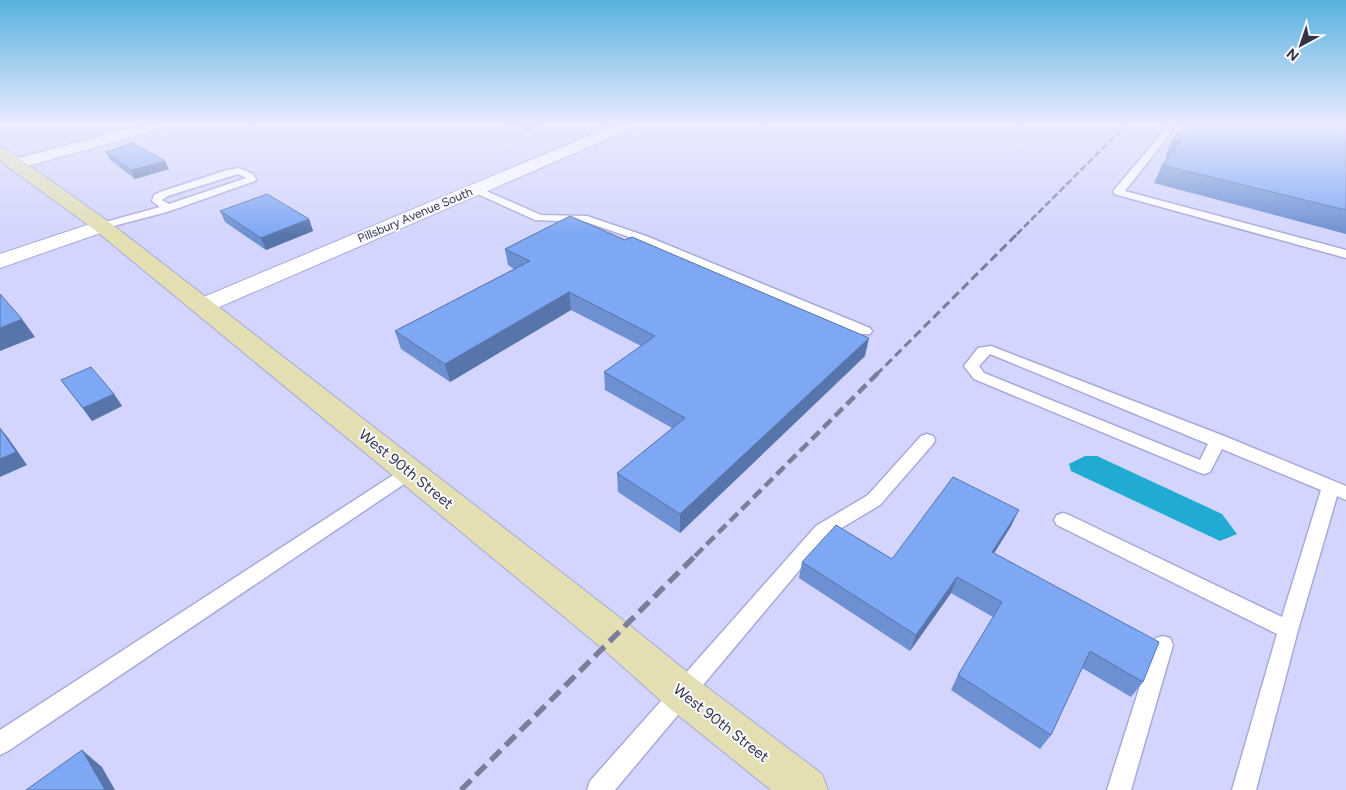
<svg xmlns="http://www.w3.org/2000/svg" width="1346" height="790" font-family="Figtree,sans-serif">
	<rect width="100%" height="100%" fill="#d3d5fe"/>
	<path fill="#20acd2" d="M 1085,456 L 1097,456 L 1222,514 L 1237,534 L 1220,541 L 1071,471 L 1069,464 Z"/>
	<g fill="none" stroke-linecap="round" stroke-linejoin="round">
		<g stroke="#a8aadb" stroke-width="3">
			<g id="lane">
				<path d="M 1169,125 L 1177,125 L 1125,191 L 1346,250 L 1346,258 L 1114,194 L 1113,192 L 1114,190 Z"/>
				<path d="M 239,168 L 253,174 L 256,179 L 255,181 L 167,212 L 102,229 L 96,226 L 98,224 L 160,207 L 152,201 L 154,195 L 160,192 L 227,170 ZM 238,174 L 246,178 L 169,204 L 162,200 L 168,196 Z"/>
				<path d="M 475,186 L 541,215 L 587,216 L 646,236 L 870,328 L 872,331 L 870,334 L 860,334 L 638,240 L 586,222 L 535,220 L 471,191 L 470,189 Z"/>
				<path d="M 991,346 L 1224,436 L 1346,486 L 1346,500 L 1337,496 L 1298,630 L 1256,790 L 1232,790 L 1277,634 L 1057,525 L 1054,520 L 1057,515 L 1063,513 L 1069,515 L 1282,617 L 1321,490 L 1222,449 L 1210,472 L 1204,474 L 1198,472 L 974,379 L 964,366 L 978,348 ZM 990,354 L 1208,444 L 1200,460 L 984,373 L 979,366 Z"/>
				<path d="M 927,434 L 933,436 L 935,440 L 933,444 L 880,505 L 828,536 L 615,790 L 587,790 L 590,781 L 816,526 L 868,495 L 921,436 Z"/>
				<path d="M 410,466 L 416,468 L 418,472 L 416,476 L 8,751 L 0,755 L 0,730 L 404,468 Z"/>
				<path d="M 1163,636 L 1170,638 L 1173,645 L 1131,790 L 1107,790 L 1153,645 L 1156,638 Z"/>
			</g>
		</g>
		<g stroke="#a8aadb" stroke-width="2">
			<g id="street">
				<path d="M 141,125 L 166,125 L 164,128 L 17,169 L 11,168 L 8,164 L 11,160 Z"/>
				<path d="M 614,125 L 635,125 L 633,128 L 210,311 L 202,313 L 194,311 L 190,306 L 194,301 Z"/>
				<path d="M 102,220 L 109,222 L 112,226 L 109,230 L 0,268 L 0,254 Z"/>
			</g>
		</g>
		<g stroke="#a8aadb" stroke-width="2">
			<path id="secondary" d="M 0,148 L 6,149 L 109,222 L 628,624 L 696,679 L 822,774 L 828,790 L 771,790 L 668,707 L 602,648 L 95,230 L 0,161 Z"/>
		</g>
		<use href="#lane" fill="#fff" fill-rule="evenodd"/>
		<use href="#street" fill="#fff" fill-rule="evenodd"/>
		<use href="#secondary" fill="#e3dfb3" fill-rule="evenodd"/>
		<path stroke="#7b7d9a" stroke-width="2.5" stroke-dasharray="7 3" stroke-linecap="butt" d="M 1017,234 L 1126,125"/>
		<path stroke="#7b7d9a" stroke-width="3" stroke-dasharray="9 4.5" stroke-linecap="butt" d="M 876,375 L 1018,233"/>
		<path stroke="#7b7d9a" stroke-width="4.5" stroke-dasharray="11 5.5" stroke-linecap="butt" d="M 695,556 L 878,373"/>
		<path stroke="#7b7d9a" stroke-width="5.5" stroke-dasharray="14 7" stroke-linecap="butt" d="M 461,790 L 696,555"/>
	</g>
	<g fill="#6c90d2">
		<path d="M 513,125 L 540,125 L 527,130 Z"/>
		<path d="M 1346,125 L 1346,234 L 1154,183 L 1162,165 L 1168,158 L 1165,157 L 1173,139 Z"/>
		<path d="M 106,152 L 169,169 L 135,179 L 110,160 Z"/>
		<path d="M 220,211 L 309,219 L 313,231 L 266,250 L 225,222 Z"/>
		<path d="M 505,249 L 865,356 L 680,533 L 618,492 L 617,473 L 672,428 L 605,390 L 604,372 L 641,346 L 571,310 L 450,382 L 401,349 L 395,331 L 514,269 L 508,265 Z"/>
		<path d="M 61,380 L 114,394 L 122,406 L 92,421 Z"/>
		<path d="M 1011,526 L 994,553 L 1143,682 L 1131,697 L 1082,668 L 1051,735 L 1040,749 L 951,690 L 958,675 L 993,617 L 951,593 L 910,651 L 799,578 L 802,562 L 892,559 Z"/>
	</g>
	<g fill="#5875ab">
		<path d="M 527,125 L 540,125 L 527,130 Z"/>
		<path d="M 165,161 L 169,169 L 135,179 L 131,170 Z"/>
		<path d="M 309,219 L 313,231 L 266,250 L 261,238 Z"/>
		<path d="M 569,292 L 571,310 L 450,382 L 445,364 Z"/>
		<path d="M 22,319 L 35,337 L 0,351 L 0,328 Z"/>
		<path d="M 869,338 L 865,356 L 680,533 L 680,514 Z"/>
		<path d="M 114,394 L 122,406 L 92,421 L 83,408 Z"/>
		<path d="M 0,428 L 9,439 L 27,465 L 0,477 Z"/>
		<path d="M 1019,510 L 1011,526 L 985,568 L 992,552 Z"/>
		<path d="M 957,577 L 951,593 L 910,651 L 916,635 Z"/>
		<path d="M 82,750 L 102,767 L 115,790 L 105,790 Z"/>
	</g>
	<g fill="#7ea7f4" stroke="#5875ab">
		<path d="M 1185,125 L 1346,125 L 1346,210 L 1162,165 L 1181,141 L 1173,139 Z"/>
		<path d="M 133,143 L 165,161 L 131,170 L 106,152 Z"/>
		<path d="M 267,194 L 309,219 L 261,238 L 220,211 Z"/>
		<path d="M 570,216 L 625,240 L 632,237 L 869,338 L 680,514 L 617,473 L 685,418 L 604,372 L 655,336 L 569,292 L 445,364 L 395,331 L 530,261 L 505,249 Z"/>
		<path d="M 0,294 L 22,319 L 0,328 Z"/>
		<path d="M 91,367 L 114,394 L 83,408 L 61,380 Z"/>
		<path d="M 0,428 L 16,452 L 0,459 Z"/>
		<path d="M 953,477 L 1019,510 L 992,552 L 1159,642 L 1143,682 L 1090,651 L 1051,735 L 958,675 L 1002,602 L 957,577 L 916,635 L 802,562 L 836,525 L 892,559 Z"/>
		<path d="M 82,750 L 105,790 L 26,790 Z"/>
	</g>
	<linearGradient id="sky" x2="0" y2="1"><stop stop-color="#58b1df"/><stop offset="0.53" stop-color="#ebecff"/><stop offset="1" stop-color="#ebecff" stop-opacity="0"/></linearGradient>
	<rect width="1346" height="235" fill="url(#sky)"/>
	<g text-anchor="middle" stroke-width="4" stroke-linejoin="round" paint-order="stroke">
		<g font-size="12" fill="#333448" stroke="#f9f9ff">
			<text transform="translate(415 215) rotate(-23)" y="4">Pillsbury Avenue South</text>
		</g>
		<g font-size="15" fill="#333448" stroke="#f9f9ff">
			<text transform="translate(406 469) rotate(39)" y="5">West 90th Street</text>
			<text transform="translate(721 723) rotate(38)" y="5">West 90th Street</text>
		</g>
	</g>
	<g transform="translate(1301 45) rotate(220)" stroke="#f9f9ff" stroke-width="4" paint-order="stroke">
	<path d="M0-4L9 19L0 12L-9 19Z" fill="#333448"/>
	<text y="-8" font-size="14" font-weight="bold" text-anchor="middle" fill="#333448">N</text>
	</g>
</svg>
